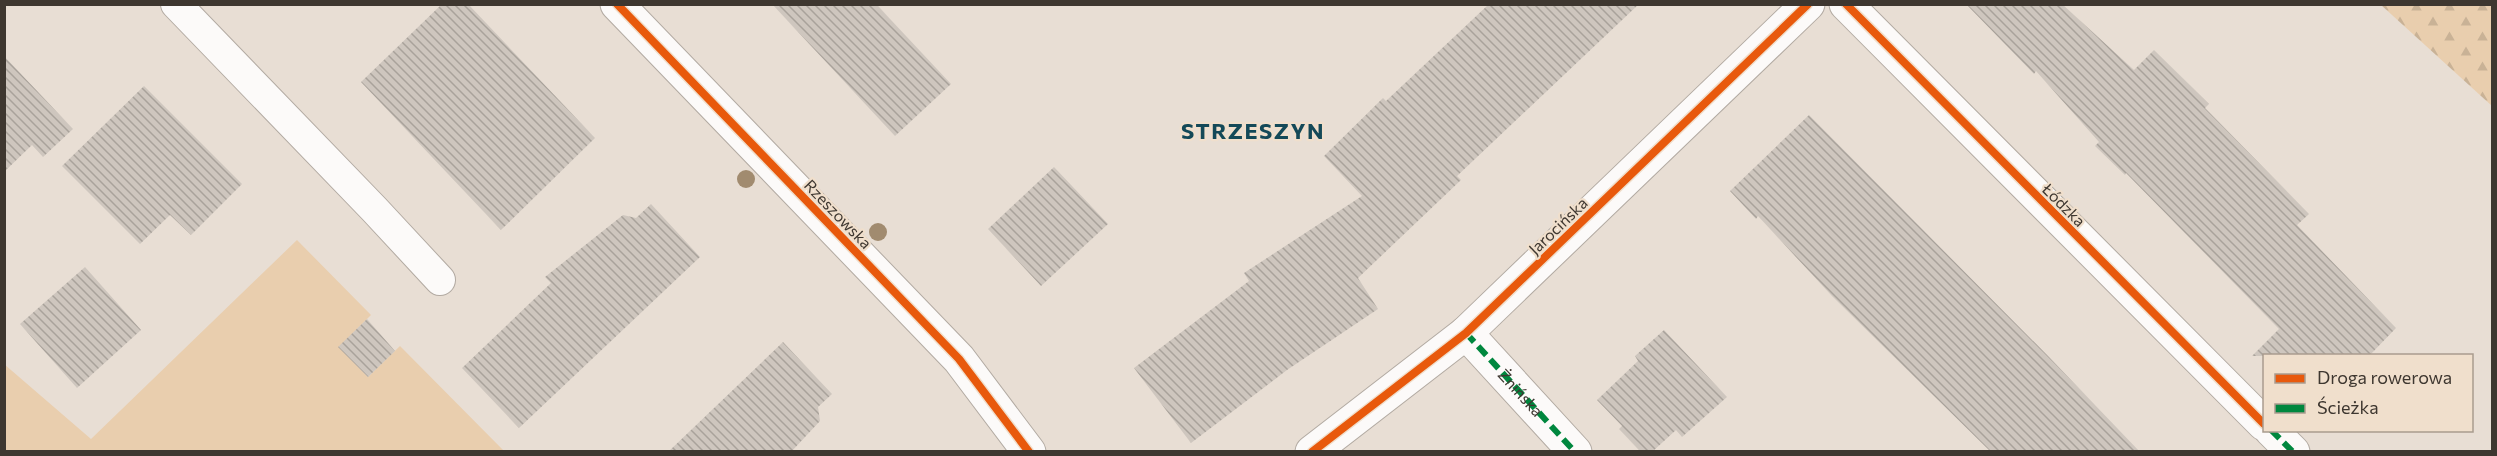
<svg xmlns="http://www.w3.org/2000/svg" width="2497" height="456" font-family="Commissioner,sans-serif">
	<defs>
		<pattern id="forest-firs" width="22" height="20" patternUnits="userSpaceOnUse" patternTransform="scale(1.5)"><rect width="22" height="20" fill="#e9ceae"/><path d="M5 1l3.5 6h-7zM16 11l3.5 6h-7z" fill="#c9b296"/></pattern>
		<pattern id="building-back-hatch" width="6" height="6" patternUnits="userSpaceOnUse" patternTransform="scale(1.5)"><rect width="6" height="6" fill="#cec6be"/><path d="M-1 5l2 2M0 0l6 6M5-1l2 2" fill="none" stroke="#a9a29b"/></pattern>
	</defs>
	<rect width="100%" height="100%" fill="#e8ded4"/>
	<path fill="#e9ceae" d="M 297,240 L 371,315 L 339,347 L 368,377 L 400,346 L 504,451 L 5,451 L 4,364 L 91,439 Z"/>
	<path fill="url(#forest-firs)" d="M 2381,5 L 2492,5 L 2492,106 Z"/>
	<g fill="url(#building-back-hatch)">
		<path d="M 442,4 L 468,4 L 595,138 L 501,230 L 361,82 Z"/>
		<path d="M 772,4 L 876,4 L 951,84 L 895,136 Z"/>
		<path d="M 1489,4 L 1639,4 L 1457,176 L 1461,180 L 1358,278 L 1378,309 L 1287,370 L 1191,443 L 1134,368 L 1249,281 L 1244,273 L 1362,196 L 1324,156 L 1383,98 L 1386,101 Z"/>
		<path d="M 1966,4 L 2062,4 L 2134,70 L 2154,50 L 2209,104 L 2205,108 L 2309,214 L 2297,225 L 2396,328 L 2369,356 L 2252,356 L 2279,329 L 2126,173 L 2125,175 L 2095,146 L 2099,142 L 2036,71 L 2034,74 Z"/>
		<path d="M 4,56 L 73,129 L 43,157 L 32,145 L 4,172 Z"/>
		<path d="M 144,86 L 242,184 L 191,235 L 170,215 L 140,244 L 62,166 Z"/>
		<path d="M 1809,115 L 2049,357 L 2140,452 L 1991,452 L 1832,296 L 1758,216 L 1756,219 L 1730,191 Z"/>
		<path d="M 1054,167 L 1108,224 L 1041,286 L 988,229 Z"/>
		<path d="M 651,204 L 700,257 L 519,428 L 462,368 L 551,283 L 545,277 L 623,215 L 636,218 Z"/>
		<path d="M 85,267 L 141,330 L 77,388 L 20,324 Z"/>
		<path d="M 367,319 L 395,351 L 368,377 L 338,347 Z"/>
		<path d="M 1664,330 L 1727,397 L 1682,437 L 1676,430 L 1652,452 L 1641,452 L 1619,429 L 1622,426 L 1597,400 L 1638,361 L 1635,356 Z"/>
		<path d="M 783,342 L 832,394 L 818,407 L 820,421 L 791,452 L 668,452 Z"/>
	</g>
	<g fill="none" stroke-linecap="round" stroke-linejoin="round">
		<g stroke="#b2aaa2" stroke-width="32">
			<path id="lane" d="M 176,4 L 374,209 L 440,280"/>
		</g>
		<g stroke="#b2aaa2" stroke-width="35">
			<g id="street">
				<path d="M 617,4 L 959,359 L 1029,452"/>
				<path d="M 1846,4 L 2264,424"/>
				<path id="s1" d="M 1466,333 L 1575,452"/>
				<path d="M 2271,430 L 2293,452"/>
				<path d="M 1312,452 L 1466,333 L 1808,4"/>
			</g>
		</g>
		<use href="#lane" stroke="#fcfaf9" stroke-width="30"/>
		<use href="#street" stroke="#fcfaf9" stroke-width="33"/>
		<g stroke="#00873e" stroke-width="6" stroke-dasharray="12 6" stroke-linecap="butt">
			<path d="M 1466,333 L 1575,452"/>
			<path d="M 2271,430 L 2293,452"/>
		</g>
		<g stroke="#f0dfcc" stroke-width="11">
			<g id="cycleway">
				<path d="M 617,4 L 959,359 L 1029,452"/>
				<path d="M 1846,4 L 2264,424"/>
				<path d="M 1312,452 L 1466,333 L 1808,4"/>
			</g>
		</g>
		<use href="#cycleway" stroke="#e8590c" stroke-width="8"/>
	</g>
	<g fill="#a18b6f">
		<circle cx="746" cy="179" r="9"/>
		<circle cx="878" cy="232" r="9"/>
	</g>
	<g text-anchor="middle" stroke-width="4.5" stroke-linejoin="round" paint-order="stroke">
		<g font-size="16" fill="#3e3730" stroke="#f0dfcc">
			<text transform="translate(2064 205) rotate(45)" y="6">Łódzka</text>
			<text transform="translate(838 214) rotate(46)" y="6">Rzeszowska</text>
			<text transform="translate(1558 226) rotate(-44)" y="6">Jarocińska</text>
			<text dy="6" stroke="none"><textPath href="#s1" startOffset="81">Żnińska</textPath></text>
		</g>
		<g font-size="22" font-weight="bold" letter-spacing="1.5" fill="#144958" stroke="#f0dfcc">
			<text x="1253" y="139">STRZESZYN</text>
		</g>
	</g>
	<rect width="2497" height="456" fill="none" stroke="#3e3730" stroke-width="12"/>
	<rect x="2263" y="354" width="210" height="78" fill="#f0dfcc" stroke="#a99c8e" stroke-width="1.5"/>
	<rect x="2275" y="374" width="30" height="9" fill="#e8590c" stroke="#a99c8e" stroke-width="1.5"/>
	<text x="2317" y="384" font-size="18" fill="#3e3730">Droga rowerowa</text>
	<rect x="2275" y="404" width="30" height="9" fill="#00873e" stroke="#a99c8e" stroke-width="1.5"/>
	<text x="2317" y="414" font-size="18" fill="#3e3730">Ścieżka</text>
</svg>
